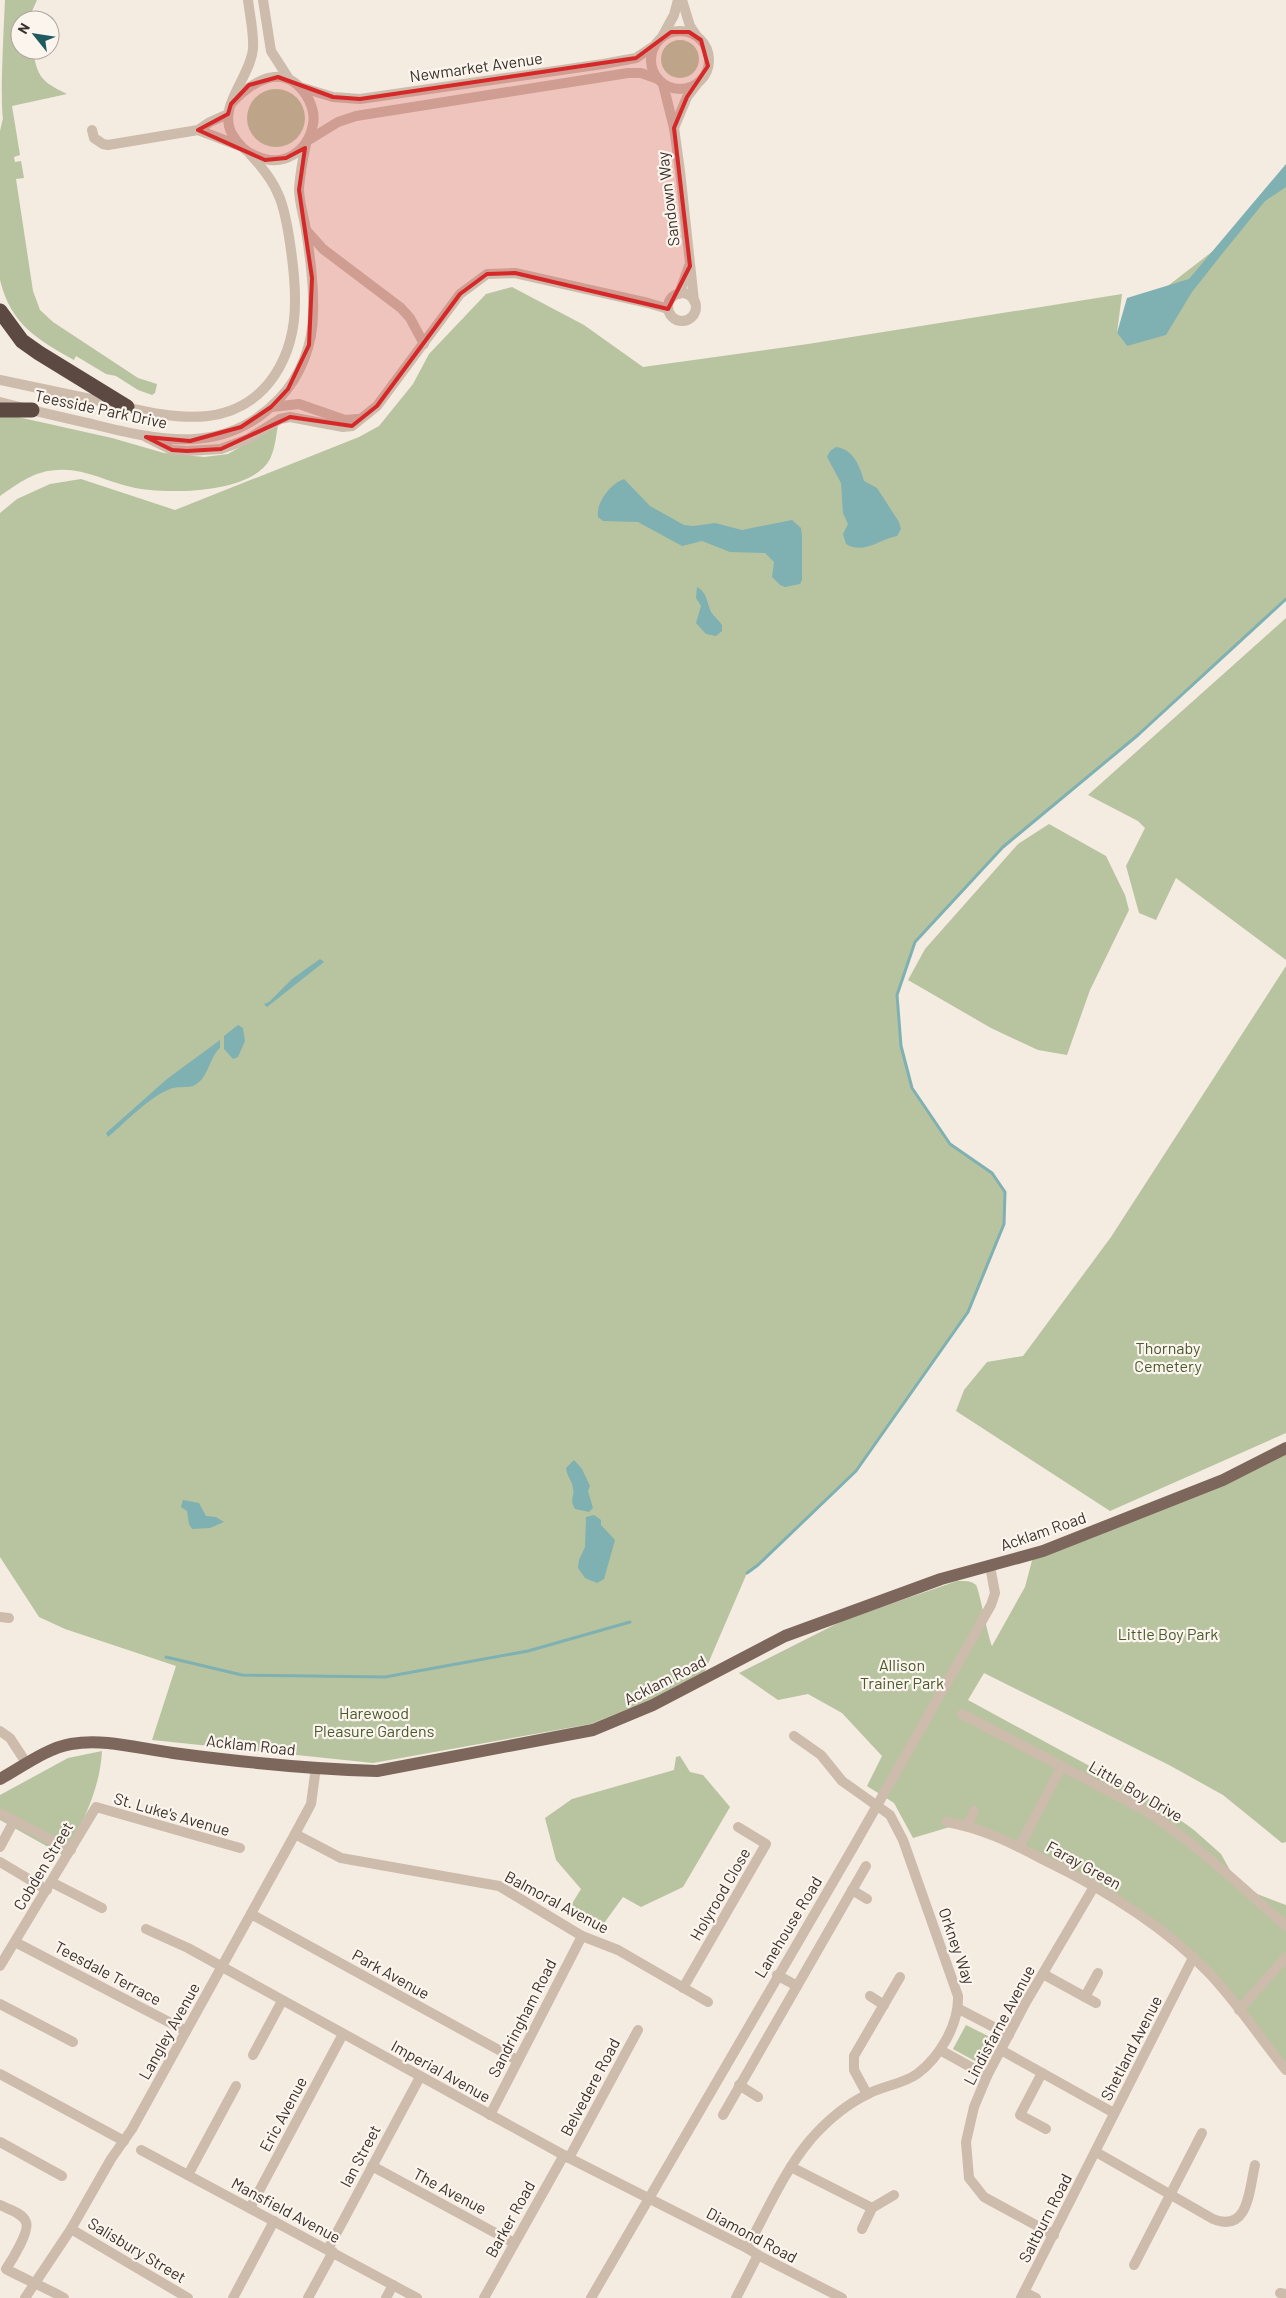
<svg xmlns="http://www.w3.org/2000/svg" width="1286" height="2298" font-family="Barlow,sans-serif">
	<rect width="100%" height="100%" fill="#f4ebe1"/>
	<g fill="#b8c4a0">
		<path d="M 5,0 L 37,0 L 28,20 L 20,20 L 20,50 L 33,50 C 37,77 42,82 67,94 L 12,106 L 20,155 L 14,157 L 15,162 L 21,161 L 24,178 L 16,179 L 33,291 L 40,310 L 53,322 L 138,378 L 157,384 L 155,393 L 152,395 L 138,390 L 116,376 L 106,374 L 76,356 L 74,360 C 37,339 11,325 0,280 L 0,131 L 3,118 C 0,101 4,23 5,0 Z"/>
		<circle cx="680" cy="59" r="19"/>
		<circle cx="276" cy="118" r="29"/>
		<path d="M 1286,179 L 1286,599 L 1138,735 L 1003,847 L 915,942 L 897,995 L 901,1046 L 912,1088 L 950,1144 L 992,1173 L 1005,1192 L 1004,1224 L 968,1312 L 856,1471 L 758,1565 L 747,1573 L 704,1673 L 655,1698 L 591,1724 L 373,1763 L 152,1740 L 176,1666 L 65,1629 L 39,1617 L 0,1557 L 0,513 L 17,499 L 50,484 L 81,479 L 175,510 L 359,437 L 379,426 L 413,384 L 429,354 L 486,294 L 512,287 L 584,325 L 643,367 L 808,344 L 1122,294 L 1117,333 L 1127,346 L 1169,285 L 1213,251 L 1275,187 Z"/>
		<path d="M 0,413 L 112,438 L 164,453 L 204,457 L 228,454 L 278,425 C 276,436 275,449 270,459 C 252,494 165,495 131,487 C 107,482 84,468 58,470 C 36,470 17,484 0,496 Z"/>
		<path d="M 1286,618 L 1286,960 L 1176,878 L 1156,920 L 1139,913 L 1126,866 L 1145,828 L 1138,821 L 1088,795 Z"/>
		<path d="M 1049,824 L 1106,856 L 1125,895 L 1129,910 L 1090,990 L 1067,1055 L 1038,1050 L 991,1028 L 908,980 L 925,949 L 1018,844 Z"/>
		<path d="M 1286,966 L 1286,1433 L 1110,1511 L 956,1411 L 964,1390 L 987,1362 L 1023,1356 L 1111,1237 Z"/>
		<path d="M 1286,1452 L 1286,1842 L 1282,1843 L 1223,1795 L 1169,1765 L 984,1673 L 968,1700 L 1154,1801 L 1194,1830 L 1221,1854 L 1231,1872 L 1252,1892 L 1286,1905 L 1286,2070 L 1193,1958 L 1095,1885 L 963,1823 L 913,1838 L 894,1803 L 867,1786 L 882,1756 L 842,1713 L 808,1694 L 778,1700 L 739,1673 L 844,1620 L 957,1581 C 963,1581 971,1580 976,1585 C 979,1589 988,1637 992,1646 L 1025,1587 L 1034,1553 Z"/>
		<path d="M 102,1751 C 100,1790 82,1822 66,1857 L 0,1820 L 0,1795 L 68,1758 Z"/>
		<path d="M 680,1756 L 690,1772 L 703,1775 L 730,1807 L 683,1887 L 641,1907 L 623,1897 L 602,1926 L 570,1907 L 581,1889 L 556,1860 L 545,1818 L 572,1799 L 674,1770 L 676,1757 Z"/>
		<path d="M 966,2025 L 998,2041 L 984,2066 L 953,2049 Z"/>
	</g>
	<g fill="#7fb0b2">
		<path d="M 1286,164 L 1286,187 L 1265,201 L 1222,254 L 1192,292 L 1166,335 L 1127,346 L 1117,333 L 1127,298 L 1189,279 Z"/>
		<path d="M 836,447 C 853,449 860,466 864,481 L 877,488 L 899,522 L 901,529 L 897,536 C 880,539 863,555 846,544 L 843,534 L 848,524 L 843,513 L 841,483 L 827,457 L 830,451 Z"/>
		<path d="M 624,479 L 650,506 L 684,525 L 693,526 L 715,523 L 742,530 L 792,520 L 801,528 L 802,536 L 802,580 L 800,584 L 785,587 L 780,585 L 772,577 L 774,562 L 765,553 L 730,552 L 702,541 L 682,546 L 638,522 L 603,521 L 598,517 C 596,503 610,484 624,479 Z"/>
		<path d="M 697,587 C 707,592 707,603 711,612 C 714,616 719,621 722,625 L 722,631 L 716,636 L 706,634 L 696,623 L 701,606 L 696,598 Z"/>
		<path d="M 320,959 L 324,962 L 267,1007 L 264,1004 L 269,1002 L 292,979 Z"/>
		<path d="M 238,1025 L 243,1028 L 245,1041 L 238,1057 L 233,1059 L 224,1049 L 224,1036 Z"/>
		<path d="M 220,1040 L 220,1048 C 209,1057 209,1079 193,1086 C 187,1088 177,1086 170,1089 C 149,1097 126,1122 108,1137 L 106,1133 L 167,1079 Z"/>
		<path d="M 574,1460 L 582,1469 L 590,1486 L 588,1491 L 593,1508 L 589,1512 L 575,1509 C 569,1498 575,1498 573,1488 C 572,1480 567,1477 566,1468 Z"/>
		<path d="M 183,1500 L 199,1503 L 206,1516 L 216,1517 L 224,1522 L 210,1528 L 192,1529 L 189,1524 L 187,1511 L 181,1507 Z"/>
		<path d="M 594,1515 L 601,1520 L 601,1525 L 615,1540 L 604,1579 L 597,1583 L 585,1578 L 578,1568 L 579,1560 L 585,1547 L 586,1517 Z"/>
	</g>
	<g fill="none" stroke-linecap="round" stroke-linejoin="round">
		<g stroke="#7fb0b2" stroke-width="3">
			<path d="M 747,1573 L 758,1565 L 856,1471 L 968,1312 L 1004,1224 L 1005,1192 L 992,1173 L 950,1144 L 912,1088 L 901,1046 L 897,995 L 915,942 L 1003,847 L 1138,735 L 1286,599"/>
			<path d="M 166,1657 L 242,1675 L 385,1677 L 528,1651 L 630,1622"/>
		</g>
		<g stroke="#cdbbac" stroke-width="10">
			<path d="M 263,0 L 271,51 L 289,79"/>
			<path d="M 682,0 L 690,26 L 696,35"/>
			<circle cx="680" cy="60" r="29"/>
			<path d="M 662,37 L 674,15 L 678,0"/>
			<path d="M 663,84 L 674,128 L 680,171 L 694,301"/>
			<path d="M 300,87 L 333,97 L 360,99 L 603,64 L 636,58 L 654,46"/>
			<path d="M 231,104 C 252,81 283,61 306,95 C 311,103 315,114 313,124 C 311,136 304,148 293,155 C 279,163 268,161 254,155 C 244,151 238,144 232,134 C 217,106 250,78 253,49 C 254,33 250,16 248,0"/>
			<path d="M 674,128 L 687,97 L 697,84"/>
			<path d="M 92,130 L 94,138 L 103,144 L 108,145 L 198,130 L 240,146"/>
			<path d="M 198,130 L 210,122 L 228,114"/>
			<path d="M 307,141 L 338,122 L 356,116 L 628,73 L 641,73 L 658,79"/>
			<path d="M 306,230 L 323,249 L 401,308 L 410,318 L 424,344"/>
			<circle cx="682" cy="307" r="14"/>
			<path d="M 679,294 L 689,266"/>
			<path d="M 0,380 C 33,387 67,394 100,401 C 134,409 173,420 208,416 C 269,408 296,354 295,298 C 295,275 288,214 278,194 C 272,179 261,166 250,154"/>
			<path d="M 0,402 C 31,410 61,417 92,424 C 160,441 225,456 279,399 C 301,376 313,344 313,313 C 314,285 310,257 306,230 C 304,217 299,202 299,189 C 300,174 303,158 306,144"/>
			<path d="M 271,407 L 299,404 L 345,420 L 357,419"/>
			<path d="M 146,437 L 172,450 L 187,451 L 221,449 L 248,439 L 280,419 L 290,417 L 343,427 L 352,426 L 377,406 L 460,294 L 487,274 L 515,273 L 648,303 L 668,309"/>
			<path d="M 0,1617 L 9,1618"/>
			<path d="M 962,1714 L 1141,1808 C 1195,1842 1239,1885 1286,1926"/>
			<path d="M 0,1731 L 10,1738 L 27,1764"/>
			<path d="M 1,1814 L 71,1850"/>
			<path d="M 947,1822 C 981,1828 1012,1843 1042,1859 C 1102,1888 1162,1924 1208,1972 C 1237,2002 1260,2038 1286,2070"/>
			<path d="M 968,1826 L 974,1811"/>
			<path d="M 295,1834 L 341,1858 L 499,1886 L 582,1936 L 618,1950 L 708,2002"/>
			<path d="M 0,1847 L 14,1821"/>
			<path d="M 1019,1847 L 1062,1766"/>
			<path d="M 0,1862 L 47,1890"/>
			<path d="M 51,1882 L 102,1908"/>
			<path d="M 852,1890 L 867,1899"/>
			<path d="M 251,1914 L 517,2060"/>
			<path d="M 146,1929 L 188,1948 L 569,2158 L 747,2248 L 758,2255 L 842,2298"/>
			<path d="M 15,1942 L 186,2031"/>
			<path d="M 0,1966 L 96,1807 L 240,1848"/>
			<path d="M 1043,1974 L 1096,2003"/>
			<path d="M 777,1975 L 797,1986"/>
			<path d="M 683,1988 L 766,1844 L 738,1827"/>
			<path d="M 870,1996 L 884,2005"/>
			<path d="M 1085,1997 L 1098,1973"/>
			<path d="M 0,2004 L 73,2042"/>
			<path d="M 959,2009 L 1009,2035"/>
			<path d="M 1239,2010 L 1286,1957"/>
			<path d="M 940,2050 L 987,2076"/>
			<path d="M 1001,2050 L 1114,2113"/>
			<path d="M 253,2055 L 282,2001"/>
			<path d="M 1042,2073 L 1020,2115 L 1046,2129"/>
			<path d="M 0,2074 L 124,2141"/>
			<path d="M 739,2085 L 758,2097"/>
			<path d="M 867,2094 L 854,2070 L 854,2056 L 900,1977"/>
			<path d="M 490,2115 L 582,1936"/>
			<path d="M 723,2115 L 866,1866"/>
			<path d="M 0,2142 L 62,2176"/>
			<path d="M 141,2150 L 417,2298"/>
			<path d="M 1096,2152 L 1213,2219 C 1249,2234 1249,2189 1255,2165"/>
			<path d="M 569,2158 L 638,2030"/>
			<path d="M 372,2166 L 514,2243"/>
			<path d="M 791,2167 L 872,2208"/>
			<path d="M 188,2175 L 236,2086"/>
			<path d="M 0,2205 C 8,2209 23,2213 26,2222 C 30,2231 12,2260 6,2269 C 26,2280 45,2287 64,2298"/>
			<path d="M 250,2208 L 343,2034"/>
			<path d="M 71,2229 L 188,2298"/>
			<path d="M 862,2229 L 872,2208 L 894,2195"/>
			<path d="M 1054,2235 L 984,2197 L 969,2178 L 966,2142 L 974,2107 L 987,2076 L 1026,2002 L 1095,1885"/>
			<path d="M 747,2248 C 767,2211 784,2171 811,2139 C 826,2122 847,2104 868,2094 C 883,2086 903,2084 917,2074 C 940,2057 959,2024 958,1996 L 903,1840 L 890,1815 L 842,1781 L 821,1755 L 794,1736"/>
			<path d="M 328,2249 L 420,2077"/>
			<path d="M 1134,2265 L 1202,2133"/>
			<path d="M 1024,2292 L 1036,2298"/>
			<path d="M 1280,2293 L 1286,2294"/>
			<path d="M 25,2298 L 71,2229 L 111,2159 L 132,2129 L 295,1834 L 311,1804 L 316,1767"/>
			<path d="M 233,2298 L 274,2221"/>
			<path d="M 308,2298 L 333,2252"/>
			<path d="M 386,2298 L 393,2285"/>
			<path d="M 484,2298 L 564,2155"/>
			<path d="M 591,2298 L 854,1846 L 991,1605 L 995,1593 L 990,1566"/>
			<path d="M 736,2298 L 758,2255"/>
			<path d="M 1021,2298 L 1193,1958"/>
		</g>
		<path stroke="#7d675c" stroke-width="12" d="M 0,1779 C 22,1767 47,1748 71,1744 C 105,1738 140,1749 173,1753 C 240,1762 309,1769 377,1771 L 593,1730 L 653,1705 L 785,1636 L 941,1579 L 1043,1551 L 1223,1480 L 1286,1448"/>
		<g stroke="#5c4a42" stroke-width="15">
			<path d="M 0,311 L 22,341 L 39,353 L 127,407"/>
			<path d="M 0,410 L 32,410"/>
		</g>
	</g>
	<path fill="#d62828" fill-opacity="0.2" stroke="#d62828" stroke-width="4" stroke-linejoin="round" d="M 671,32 L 689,32 L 701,40 L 708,66 L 687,97 L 674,128 L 690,266 L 668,309 L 515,273 L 487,274 L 460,294 L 377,406 L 352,426 L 290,417 L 221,449 L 187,451 L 172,450 L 146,437 L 190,441 L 241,427 L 271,407 L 288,389 L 309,345 L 312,278 L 299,190 L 305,148 L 286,158 L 265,160 L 198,130 L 228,114 L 231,104 L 249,85 L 278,77 L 333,97 L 360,99 L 636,58 Z"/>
	<g text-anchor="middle" stroke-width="4.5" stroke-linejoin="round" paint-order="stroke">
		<g font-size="16" fill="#3b302b" stroke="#fbf5ee">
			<text transform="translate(476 67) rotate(-8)" y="6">Newmarket Avenue</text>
			<text transform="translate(668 199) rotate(-97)" y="6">Sandown Way</text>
			<text transform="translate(101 409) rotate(12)" y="6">Teesside Park Drive</text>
			<text transform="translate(1043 1531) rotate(-19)" y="6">Acklam Road</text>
			<text transform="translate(665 1680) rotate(-27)" y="6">Acklam Road</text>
			<text transform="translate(251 1745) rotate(6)" y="6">Acklam Road</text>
			<text transform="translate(1136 1791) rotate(30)" y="6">Little Boy Drive</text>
			<text transform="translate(172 1814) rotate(16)" y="6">St. Luke's Avenue</text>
			<text transform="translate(1084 1865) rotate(29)" y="6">Faray Green</text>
			<text transform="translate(43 1866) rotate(-59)" y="6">Cobden Street</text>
			<text transform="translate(720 1894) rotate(-60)" y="6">Holyrood Close</text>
			<text transform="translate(557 1902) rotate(28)" y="6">Balmoral Avenue</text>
			<text transform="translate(788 1927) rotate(-59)" y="6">Lanehouse Road</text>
			<text transform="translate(957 1946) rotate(71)" y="6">Orkney Way</text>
			<text transform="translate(108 1973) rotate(28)" y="6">Teesdale Terrace</text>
			<text transform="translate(391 1974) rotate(29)" y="6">Park Avenue</text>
			<text transform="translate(522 2018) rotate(-63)" y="6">Sandringham Road</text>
			<text transform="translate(999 2025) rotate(-62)" y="6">Lindisfarne Avenue</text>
			<text transform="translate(169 2031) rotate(-61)" y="6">Langley Avenue</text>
			<text transform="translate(1131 2048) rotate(-63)" y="6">Shetland Avenue</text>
			<text transform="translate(441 2071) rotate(29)" y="6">Imperial Avenue</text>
			<text transform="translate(590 2087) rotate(-62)" y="6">Belvedere Road</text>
			<text transform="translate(283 2114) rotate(-62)" y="6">Eric Avenue</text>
			<text transform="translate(360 2156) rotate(-62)" y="6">Ian Street</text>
			<text transform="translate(450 2191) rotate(28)" y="6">The Avenue</text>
			<text transform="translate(286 2210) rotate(28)" y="6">Mansfield Avenue</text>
			<text transform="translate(1045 2218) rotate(-63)" y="6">Saltburn Road</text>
			<text transform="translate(510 2219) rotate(-61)" y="6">Barker Road</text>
			<text transform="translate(752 2235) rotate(28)" y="6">Diamond Road</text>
			<text transform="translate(137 2250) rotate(31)" y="6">Salisbury Street</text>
		</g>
		<g font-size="16" fill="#4a5a2e" stroke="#fbf5ee">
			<text x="1168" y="1354">Thornaby<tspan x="1168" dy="18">Cemetery</tspan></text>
			<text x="1168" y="1640">Little Boy Park</text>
			<text x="902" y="1671">Allison<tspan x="902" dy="18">Trainer Park</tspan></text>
			<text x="374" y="1719">Harewood<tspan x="374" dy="18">Pleasure Gardens</tspan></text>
		</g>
	</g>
	<g transform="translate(35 35) rotate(300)"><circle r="24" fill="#fbf5ee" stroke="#aea6a0"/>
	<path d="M0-4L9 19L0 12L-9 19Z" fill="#1f5a5e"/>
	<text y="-8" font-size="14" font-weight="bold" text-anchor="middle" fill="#3b302b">N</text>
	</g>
</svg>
